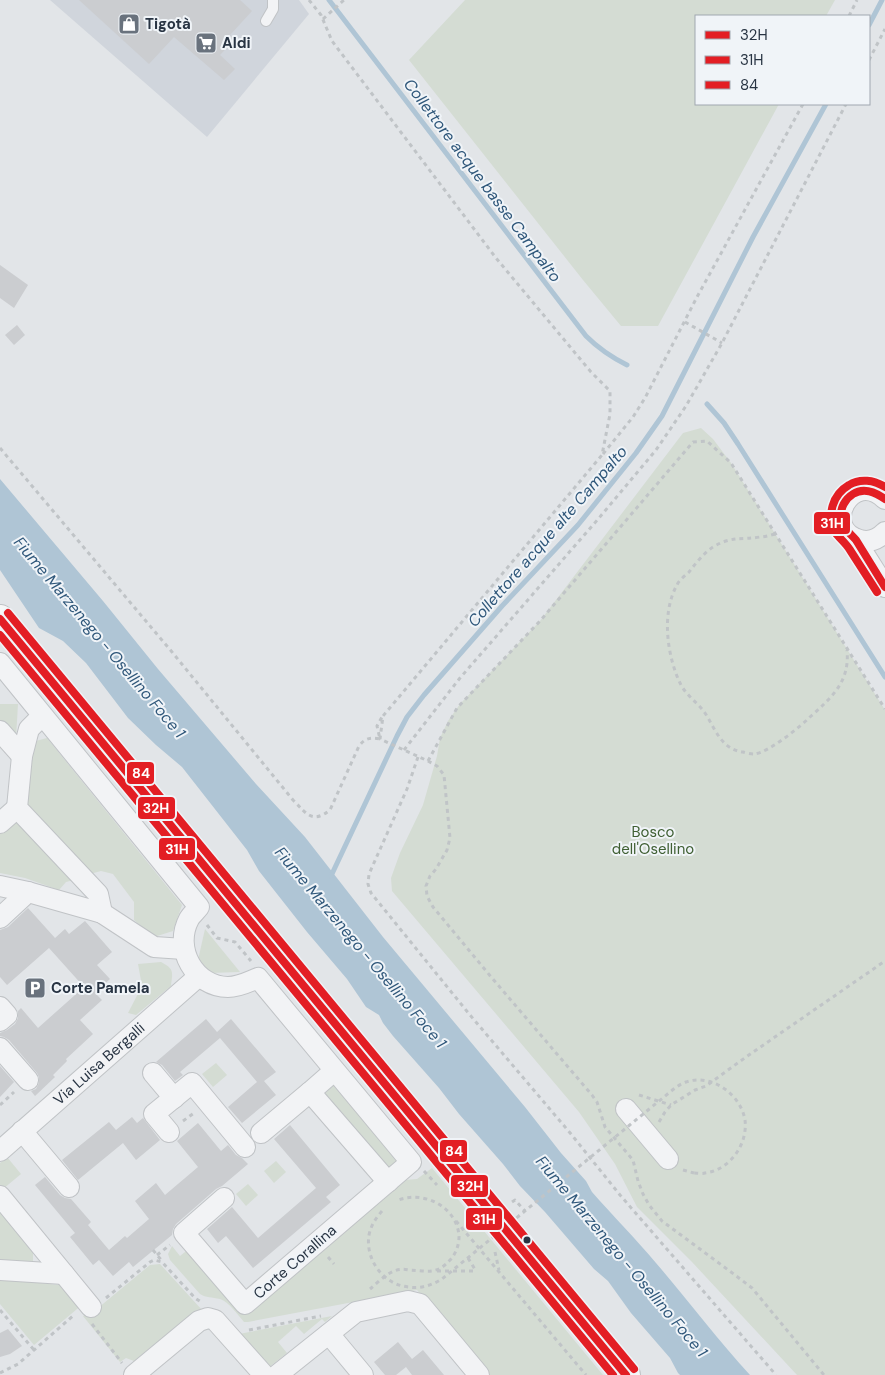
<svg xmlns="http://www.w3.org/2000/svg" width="885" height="1375" font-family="'DM Sans',sans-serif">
	<rect width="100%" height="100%" fill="#e2e5e8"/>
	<path fill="#d0d5dc" d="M 50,0 L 299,0 L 309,14 L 207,137 Z"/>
	<g fill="#d4dcd3">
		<path d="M 465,0 L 835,0 L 826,16 L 696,16 L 696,104 L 779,104 L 658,326 L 621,326 L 583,280 L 409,60 Z"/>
		<path d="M 701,428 L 713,439 L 731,463 L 885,710 L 885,1375 L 797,1375 L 692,1262 L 637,1207 L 615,1164 L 579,1112 L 392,891 L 391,878 L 400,853 L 423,805 L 437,756 L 440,738 L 448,721 L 460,704 L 540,621 L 683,433 Z"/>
		<path d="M 0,704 L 18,704 L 16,738 L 0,720 Z"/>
		<path d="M 47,738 L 182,905 L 173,931 L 154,937 L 134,920 L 134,902 L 113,874 L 101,871 L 90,874 L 26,805 L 32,742 Z"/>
		<path d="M 17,820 L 74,880 L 66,882 L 59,890 L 25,878 L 0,873 L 0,833 Z"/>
		<path d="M 205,929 L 240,972 L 209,973 L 198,960 Z"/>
		<path d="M 161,962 C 174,969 173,971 171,986 L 136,1015 L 128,1013 L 142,986 L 138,964 Z"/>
		<path d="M 216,1063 L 227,1075 L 213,1087 L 202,1074 Z"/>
		<path d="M 334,1085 L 401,1161 L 392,1169 L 383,1167 L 321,1097 Z"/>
		<path d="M 7,1157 L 21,1174 L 3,1189 L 0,1185 L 0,1163 Z"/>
		<path d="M 276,1161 L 286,1172 L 274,1183 L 264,1171 Z"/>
		<path d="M 432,1168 L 603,1375 L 489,1375 L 417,1290 L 248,1322 L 244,1322 C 237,1314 229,1302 220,1299 C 212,1297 206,1298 200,1294 L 170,1260 L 168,1254 L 172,1246 L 180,1256 L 190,1248 L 237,1305 L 405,1180 L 417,1179 Z"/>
		<path d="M 248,1184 L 258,1195 L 246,1206 L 236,1194 Z"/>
		<path d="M 0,1212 L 33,1251 L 33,1265 L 0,1262 Z"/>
		<path d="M 160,1264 L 202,1310 L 193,1313 L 134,1361 L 126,1358 L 120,1362 L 83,1316 L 98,1308 L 150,1265 Z"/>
		<path d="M 0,1279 L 69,1286 L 83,1304 L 34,1345 L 0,1304 Z"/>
		<path d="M 332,1316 L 325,1322 L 322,1319 L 304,1334 L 296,1326 L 278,1342 L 287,1353 L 268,1368 L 239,1334 Z"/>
	</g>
	<path fill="#afc5d5" d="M 0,479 L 103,601 L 158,669 L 256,784 L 305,837 L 383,937 L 525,1107 L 561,1153 L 586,1181 L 592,1192 C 613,1216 636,1239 656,1263 C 688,1300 717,1339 750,1375 L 680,1375 L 678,1373 L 670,1358 L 631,1313 L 608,1281 L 594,1269 L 545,1212 L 520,1186 L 503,1164 L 459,1114 L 439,1088 L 393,1036 L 383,1023 L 379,1015 L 366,1007 L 347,979 L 307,932 L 259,871 L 247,850 L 182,767 L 156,745 L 128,718 L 86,663 L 63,641 L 39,628 L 0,570 Z"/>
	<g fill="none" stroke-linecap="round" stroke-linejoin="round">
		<g stroke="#afc5d5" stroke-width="5">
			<path d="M 329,0 L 586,336 C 599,349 611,357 627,365"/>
			<path d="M 869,25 L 882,0"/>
			<path d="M 707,404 L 724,423 L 738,444 L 885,677"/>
			<path d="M 331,876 L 397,736 L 407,717 L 424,695 L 502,606 L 578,525 L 636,453 L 662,416 L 753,237 L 826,104"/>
		</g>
	</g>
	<g fill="#cbcdd0">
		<path d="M 79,0 L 240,0 L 252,11 L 230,35 L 235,39 L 220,55 L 235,69 L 224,80 L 174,37 L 149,64 Z"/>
		<path d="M 0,265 L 28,285 L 14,308 L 0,298 Z"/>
		<path d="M 17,325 L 25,335 L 14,345 L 5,335 Z"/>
		<path d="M 28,908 L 55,938 L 65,929 L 69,934 L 85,921 L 112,952 L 97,965 L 110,979 L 95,993 L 102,1000 L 80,1020 L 93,1034 L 66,1059 L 67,1061 L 53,1075 L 55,1077 L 35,1096 L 31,1091 L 36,1089 L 39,1083 L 39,1077 L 37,1073 L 9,1040 L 4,1037 L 0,1036 L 0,1033 L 7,1030 L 15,1024 L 18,1018 L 18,1011 L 21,1008 L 38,1028 L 84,987 L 49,948 L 7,985 L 0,977 L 0,930 L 8,927 Z"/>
		<path d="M 206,1019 L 217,1032 L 231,1019 L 276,1072 L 264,1081 L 276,1095 L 242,1123 L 228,1107 L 257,1082 L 220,1038 L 180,1072 L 183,1075 L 175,1081 L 162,1065 L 156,1062 Z"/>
		<path d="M 0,1066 L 14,1082 L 0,1097 Z"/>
		<path d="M 132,1117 L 137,1123 L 143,1118 L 160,1140 L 136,1160 L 123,1143 L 78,1180 L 62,1160 L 109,1122 L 116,1130 Z"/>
		<path d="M 198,1123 L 221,1151 L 228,1145 L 236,1155 L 242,1158 L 248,1164 L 222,1186 L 216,1189 L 176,1224 L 173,1229 L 172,1235 L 133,1267 L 129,1262 L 113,1276 L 99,1260 L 93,1265 L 70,1237 L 75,1233 L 35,1185 L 45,1177 L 60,1195 L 65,1198 L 71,1199 L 91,1222 L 88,1225 L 109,1250 L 125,1236 L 127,1238 L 149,1219 L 135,1201 L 156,1183 L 165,1195 L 198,1167 L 177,1141 Z"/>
		<path d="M 290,1125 L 340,1185 L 326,1197 L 331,1202 L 253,1268 L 226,1236 L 218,1243 L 207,1229 L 232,1207 L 258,1238 L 316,1188 L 274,1139 Z"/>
		<path d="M 8,1329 L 22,1346 L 10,1354 L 0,1357 L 0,1333 Z"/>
		<path d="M 398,1342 L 412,1359 L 423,1350 L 444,1375 L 412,1375 L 406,1367 L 396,1375 L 385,1375 L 374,1362 Z"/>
	</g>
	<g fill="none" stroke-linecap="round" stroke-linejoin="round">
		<g stroke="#c0c3c6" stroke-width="12">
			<path id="lane" d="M 266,21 L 273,9 L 273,0"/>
		</g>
		<g stroke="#c0c3c6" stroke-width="22">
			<g id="street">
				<path d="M 885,499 C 852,467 819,529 860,540 C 870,543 878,539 885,532"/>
				<path d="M 854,538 L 885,587"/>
				<path d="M 0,663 L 199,907 C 196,911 191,915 189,919 C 173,949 195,987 228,987 C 239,987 248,982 258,978 L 411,1162 L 245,1304 L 184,1233 L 224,1198"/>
				<path d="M 42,716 L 29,729 L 22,756 L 17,808 L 98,894 L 102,913"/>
				<path d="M 0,731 L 22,756"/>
				<path d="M 0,823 L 17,808"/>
				<path d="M 0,886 L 28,892 L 102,913 L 154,947 L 184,949"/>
				<path d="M 0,918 L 28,892"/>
				<path d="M 0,1007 L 7,1015 L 0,1021"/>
				<path d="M 0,1048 L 28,1080"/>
				<path d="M 334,1071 L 310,1092 L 388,1182"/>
				<path d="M 153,1073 L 174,1098"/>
				<path d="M 626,1109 L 668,1159"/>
				<path d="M 22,1131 L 69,1187"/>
				<path d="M 169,1132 L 154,1114 L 192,1083 L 245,1147"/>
				<path d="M 261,1133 L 310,1092"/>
				<path id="s1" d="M 0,1151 L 199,976"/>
				<path d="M 0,1196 L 91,1307"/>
				<path d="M 0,1270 L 64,1274"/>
				<path d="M 329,1334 L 363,1375"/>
				<path d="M 134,1375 L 199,1321 L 208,1318 L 215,1320 L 264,1375"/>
				<path d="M 277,1375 L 356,1312 L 408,1301 L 420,1304 L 479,1375"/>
			</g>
		</g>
		<g stroke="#c0c3c6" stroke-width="30">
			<path id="secondary" d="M 0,619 L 626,1375"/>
		</g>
		<g stroke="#c0c4c7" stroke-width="3" stroke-dasharray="4 4" stroke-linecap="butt">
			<path d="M 309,0 L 321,15 L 332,41 L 496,258 L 591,372 L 610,391 L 610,414 L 602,455 L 383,716 L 380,739 L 428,761 L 437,766 L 444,775 L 450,838 L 447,850 L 436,869 L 430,876 L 426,886 L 427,896 L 433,907 L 492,978 L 592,1095 L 597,1102 L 605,1127 L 633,1160 L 638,1181 L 643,1194 L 649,1205 L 662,1221 L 731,1272 L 752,1288 L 824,1375"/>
			<path d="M 849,16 L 857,0"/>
			<path d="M 323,19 L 344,0"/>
			<path d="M 869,60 L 885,29"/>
			<path d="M 685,322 L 722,343"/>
			<path d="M 0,448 L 172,652 L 293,800 C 307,814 312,824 330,810 L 359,746 C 365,738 371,737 380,739 L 377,726 L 382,717"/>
			<path d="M 603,454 L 633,417 L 645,398 L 697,297 L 803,104"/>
			<path d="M 775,534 C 770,535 765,537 760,537 C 741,540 731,536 713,547 C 704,553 696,563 689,572 C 685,576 679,580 677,585 C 661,613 667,657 681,685 C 687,696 698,703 705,713 C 716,730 721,749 743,752 C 746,753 751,754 754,754 C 768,753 800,727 810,717 C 832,697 850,682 847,650"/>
			<path d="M 404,750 L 460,678 L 599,518 L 656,450 L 686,406 L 722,343 L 846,104"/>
			<path d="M 418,757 L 407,789 L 369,874 L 368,884 L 371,893 L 470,1015 L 571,1134 L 620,1195 L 776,1375"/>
			<path d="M 428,761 L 457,708 L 540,621 L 693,442 L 707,441 L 731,463 L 885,709"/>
			<path d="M 207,925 L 217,938 L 235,942 L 251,961"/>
			<path d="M 639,1095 L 671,1105"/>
			<path d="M 0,1105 L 14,1092"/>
			<path d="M 183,1121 L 194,1113"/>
			<path d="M 659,1122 L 665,1112 L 671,1105 L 695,1090 L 706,1086 L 746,1057 L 885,961"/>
			<path d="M 683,1170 L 694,1173"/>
			<path d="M 424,1171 L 437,1185"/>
			<path d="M 512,1202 L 515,1200 L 525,1211"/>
			<path d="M 456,1221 L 586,1375"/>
			<path d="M 153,1250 L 162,1261"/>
			<path d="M 495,1252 L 499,1270"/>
			<path d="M 157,1255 L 170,1245"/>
			<path d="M 328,1257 L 334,1264"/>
			<path d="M 468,1258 L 476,1271"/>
			<path d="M 437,1271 L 476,1271"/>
			<path d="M 370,1289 C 377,1283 386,1274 394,1271 C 399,1269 404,1269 409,1270 C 429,1271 437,1275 451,1259 C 456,1253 459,1245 459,1237 C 458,1207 423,1189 396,1201"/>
			<path d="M 106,1298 L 150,1262 L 154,1260 L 162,1262 L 195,1298 L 201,1302"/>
			<path d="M 0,1310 L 34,1350"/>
			<path d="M 92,1324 L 122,1363"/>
			<path d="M 249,1330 L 321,1316"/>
			<path d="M 0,1373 L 18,1364 L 74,1315"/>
		</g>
		<use href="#lane" stroke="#f2f3f5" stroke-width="10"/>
		<use href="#street" stroke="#f2f3f5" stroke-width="20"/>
		<use href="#secondary" stroke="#f6f7f7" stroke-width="28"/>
		<path stroke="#c0c4c7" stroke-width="3" stroke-dasharray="4 4" stroke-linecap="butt" d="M 382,1211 C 376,1218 371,1225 369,1235 C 365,1259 383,1285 409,1287 C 421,1289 432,1285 442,1279 L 670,1092 C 675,1088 680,1084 686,1082 C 712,1073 741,1095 745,1120 C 748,1144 730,1170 705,1173 C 702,1174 697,1173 694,1173"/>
		<g stroke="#f0f4f8" stroke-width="11">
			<g id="bus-1">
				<path d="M 885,499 C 875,492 864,487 853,494 C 845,499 840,508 841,518 C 842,528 850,533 856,540 C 866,556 875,571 885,587"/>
				<path d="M 0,619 L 626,1375"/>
			</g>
		</g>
		<g stroke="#f0f4f8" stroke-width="11">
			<g id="bus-2">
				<path d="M 877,592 C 868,578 859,564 850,550 C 846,543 839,538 835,532 C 827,515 832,495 849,485 C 860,478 874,480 885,487"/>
				<path d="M 0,635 L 613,1375"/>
			</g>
		</g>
		<g stroke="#f0f4f8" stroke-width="11">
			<path id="bus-3" d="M 8,613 L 634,1369"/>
		</g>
		<use href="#bus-1" stroke="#e31e24" stroke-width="8"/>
		<use href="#bus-2" stroke="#e31e24" stroke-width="8"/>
		<use href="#bus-3" stroke="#e31e24" stroke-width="8"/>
	</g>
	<defs>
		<g id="shop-square" transform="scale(1.125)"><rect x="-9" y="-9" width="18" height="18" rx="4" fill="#69727d" stroke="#f0f4f8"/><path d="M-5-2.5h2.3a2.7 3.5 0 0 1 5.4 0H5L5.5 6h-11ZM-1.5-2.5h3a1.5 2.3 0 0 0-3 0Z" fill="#fff"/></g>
		<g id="supermarket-square" transform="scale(1.125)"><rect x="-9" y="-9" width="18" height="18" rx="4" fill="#69727d" stroke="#f0f4f8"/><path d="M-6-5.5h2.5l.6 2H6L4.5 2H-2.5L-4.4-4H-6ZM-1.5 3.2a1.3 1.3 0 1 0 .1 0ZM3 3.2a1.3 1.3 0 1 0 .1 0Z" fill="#fff"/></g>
		<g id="parking-square" transform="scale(1.125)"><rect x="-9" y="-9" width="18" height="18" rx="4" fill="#69727d" stroke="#f0f4f8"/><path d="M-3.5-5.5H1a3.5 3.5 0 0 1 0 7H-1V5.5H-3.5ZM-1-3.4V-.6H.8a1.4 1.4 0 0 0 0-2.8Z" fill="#fff"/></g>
	</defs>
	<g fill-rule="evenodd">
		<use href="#shop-square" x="129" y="24"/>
		<use href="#supermarket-square" x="206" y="43"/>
		<use href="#parking-square" x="35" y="988"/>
	</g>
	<circle fill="#283443" stroke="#f0f4f8" stroke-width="2" cx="527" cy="1240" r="4.5"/>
	<g text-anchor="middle" stroke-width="4" stroke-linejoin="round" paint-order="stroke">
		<g font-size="15" font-weight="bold" fill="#283443" stroke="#f0f4f8" text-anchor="start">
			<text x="145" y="29">Tigotà</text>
			<text x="222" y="48">Aldi</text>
			<text x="51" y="993">Corte Pamela</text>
		</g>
		<g font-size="15" fill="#406034" stroke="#f0f4f8">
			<text x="653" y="837">Bosco<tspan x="653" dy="17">dell'Osellino</tspan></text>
		</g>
		<g font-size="15" fill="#283443" stroke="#f0f4f8">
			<text dy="5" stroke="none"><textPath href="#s1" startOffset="132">Via Luisa Bergalli</textPath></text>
			<text transform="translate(295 1262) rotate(-41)" y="5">Corte Corallina</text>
		</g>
		<g font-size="16" font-style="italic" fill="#2f577a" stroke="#f0f4f8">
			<text transform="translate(483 180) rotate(53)" y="6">Collettore acque basse Campalto</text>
			<text transform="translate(547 536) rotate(-49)" y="6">Collettore acque alte Campalto</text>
			<text transform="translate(100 637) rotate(50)" y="6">Fiume Marzenego - Osellino Foce 1</text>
			<text transform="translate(361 947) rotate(50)" y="6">Fiume Marzenego - Osellino Foce 1</text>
			<text transform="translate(622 1256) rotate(50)" y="6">Fiume Marzenego - Osellino Foce 1</text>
		</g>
	</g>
	<g stroke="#f0f4f8" stroke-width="2">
		<rect x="813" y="511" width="38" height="24" rx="5" fill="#e31e24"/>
		<rect x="126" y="761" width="29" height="24" rx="5" fill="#e31e24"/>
		<rect x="137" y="796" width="39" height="24" rx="5" fill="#e31e24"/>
		<rect x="158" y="837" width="38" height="24" rx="5" fill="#e31e24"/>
		<rect x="439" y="1139" width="29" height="24" rx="5" fill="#e31e24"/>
		<rect x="450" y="1174" width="39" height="24" rx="5" fill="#e31e24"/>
		<rect x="465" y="1207" width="38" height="24" rx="5" fill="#e31e24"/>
	</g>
	<g font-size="14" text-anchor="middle" font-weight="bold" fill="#fff">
		<text x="832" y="528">31H</text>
		<text x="141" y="778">84</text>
		<text x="156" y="813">32H</text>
		<text x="177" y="854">31H</text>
		<text x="454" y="1156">84</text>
		<text x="470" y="1191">32H</text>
		<text x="484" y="1224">31H</text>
	</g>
	<rect x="695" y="15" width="175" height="90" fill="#f0f4f8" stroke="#a0a7b0"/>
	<rect x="705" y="31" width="25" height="8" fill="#e31e24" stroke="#a0a7b0"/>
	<text x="740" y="40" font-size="15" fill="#283443">32H</text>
	<rect x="705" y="56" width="25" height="8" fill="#e31e24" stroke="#a0a7b0"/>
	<text x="740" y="65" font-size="15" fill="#283443">31H</text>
	<rect x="705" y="81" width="25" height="8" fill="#e31e24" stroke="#a0a7b0"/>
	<text x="740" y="90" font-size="15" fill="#283443">84</text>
</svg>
